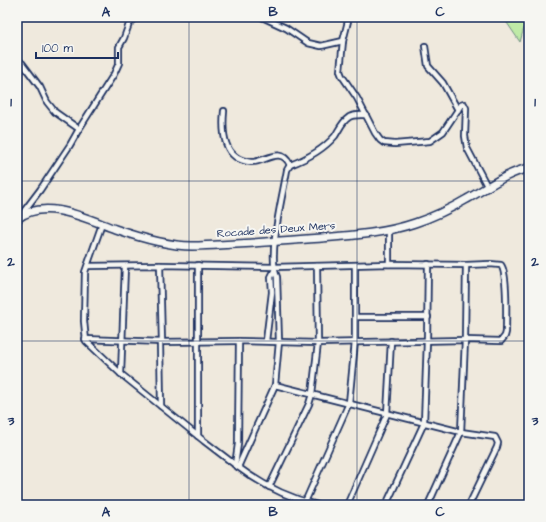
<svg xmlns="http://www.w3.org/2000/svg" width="546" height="522" font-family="'Architects Daughter',sans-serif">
	<rect width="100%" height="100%" fill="#efe9dd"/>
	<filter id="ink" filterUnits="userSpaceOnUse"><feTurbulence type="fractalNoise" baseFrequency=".025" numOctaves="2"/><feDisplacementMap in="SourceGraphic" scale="8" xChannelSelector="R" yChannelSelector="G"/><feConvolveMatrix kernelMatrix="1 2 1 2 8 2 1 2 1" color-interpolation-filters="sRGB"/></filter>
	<g filter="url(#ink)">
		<path fill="#bfeaa7" stroke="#6d8c82" d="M 503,17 L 527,17 L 520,42 Z"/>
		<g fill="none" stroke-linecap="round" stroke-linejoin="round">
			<g stroke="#1b2f5e" stroke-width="8">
				<g id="minor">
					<path d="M 262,17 L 286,28 L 308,43 L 321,46 L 343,41"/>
					<path d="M 349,17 L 343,41 L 340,71 L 342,76 L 357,98 L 375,133 L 380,140 L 384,143 L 395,144 L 430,141 L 443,132 L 461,105 L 464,104 L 466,108 L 465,136 L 467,148 L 487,186"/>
					<path d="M 425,46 L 428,66 L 443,83 L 458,110"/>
					<path d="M 17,59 L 22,63 L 40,87 L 47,102 L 55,112 L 79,129"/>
					<path d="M 224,111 C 222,132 223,160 251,162 C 264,163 281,145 290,165"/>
					<path d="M 21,215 L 40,190 L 70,145 L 79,129 L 114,74 L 119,63 L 119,47 L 124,38 L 129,24 L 137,17"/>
					<path d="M 102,224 L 85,272 L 84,321 L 86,341 L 121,374 L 204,441 L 238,467 L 275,385 L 279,342 L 277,277 C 267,256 283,195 287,170 L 290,165 C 306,159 323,150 335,136 C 339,130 342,122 348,118 C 352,114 360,115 366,115"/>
					<path d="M 389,230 L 389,264"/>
					<path d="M 160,265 L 162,342"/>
					<path d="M 198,265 L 198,436"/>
					<path d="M 88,266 L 160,265 L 274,267 L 389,264 L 466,265 L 490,264 L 501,265 C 508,274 506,319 506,332 L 505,336 L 501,341 L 465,340 L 318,343 L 239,341 L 238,444 L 235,465"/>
					<path d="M 355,317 L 428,317"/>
					<path d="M 85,339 L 162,342 L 239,341"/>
					<path d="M 266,341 L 272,292 L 271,277 L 274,271"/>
					<path d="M 160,342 L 161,406"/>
					<path d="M 121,374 L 125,266"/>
					<path d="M 275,385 L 461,432 L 495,437 L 498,443 L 497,447 L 469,505"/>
					<path d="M 238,467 C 262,485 289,498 317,505"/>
					<path d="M 269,487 L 309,404 L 312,394 L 318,343 L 317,266"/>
					<path d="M 305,502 L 349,403 L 355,342 L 355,266"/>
					<path d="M 347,505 L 387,414 L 391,341"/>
					<path d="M 386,505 L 424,423 L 427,341 L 428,264"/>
					<path d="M 428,505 L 461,432 L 465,340 L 466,265"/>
				</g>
			</g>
			<g stroke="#1b2f5e" stroke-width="10">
				<path id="trunk" d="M 17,219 C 45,197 87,219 115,229 C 138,237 168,246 192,246 C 230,245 269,242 307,239 C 343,236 380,235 415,223 C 433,217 450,209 467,199 C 487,188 506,173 529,168"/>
			</g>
			<use href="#minor" stroke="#f6f6f2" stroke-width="4.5"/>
			<use href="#trunk" stroke="#f6f6f2" stroke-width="7"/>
		</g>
	</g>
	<path fill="none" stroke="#1b2f5e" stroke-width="1" stroke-opacity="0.55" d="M 189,17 L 189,505M 357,17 L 357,505M 17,181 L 529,181M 17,341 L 529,341"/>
	<g text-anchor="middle" stroke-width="4" stroke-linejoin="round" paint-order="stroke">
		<g font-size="11" fill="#1b2f5e" stroke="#f6f6f2">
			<text transform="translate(276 229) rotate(-4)" y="4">Rocade des Deux Mers</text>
		</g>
	</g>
	<rect width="546" height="522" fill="none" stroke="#f6f6f2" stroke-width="44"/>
	<path d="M36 52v6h82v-6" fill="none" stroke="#1b2f5e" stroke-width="2"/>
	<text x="42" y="52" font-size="12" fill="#1b2f5e" stroke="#f6f6f2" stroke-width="3" paint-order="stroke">100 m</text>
	<rect x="22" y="22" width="502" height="478" fill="none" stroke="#1b2f5e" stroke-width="1.5"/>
	<g font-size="13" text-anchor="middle" font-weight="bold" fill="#1b2f5e">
		<text x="106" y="16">A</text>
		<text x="273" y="16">B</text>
		<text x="440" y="16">C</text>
		<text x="11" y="106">1</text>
		<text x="535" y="106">1</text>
		<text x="11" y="266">2</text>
		<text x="535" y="266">2</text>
		<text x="11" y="425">3</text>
		<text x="535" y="425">3</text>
		<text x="106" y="516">A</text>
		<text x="273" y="516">B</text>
		<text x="440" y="516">C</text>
	</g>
</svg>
